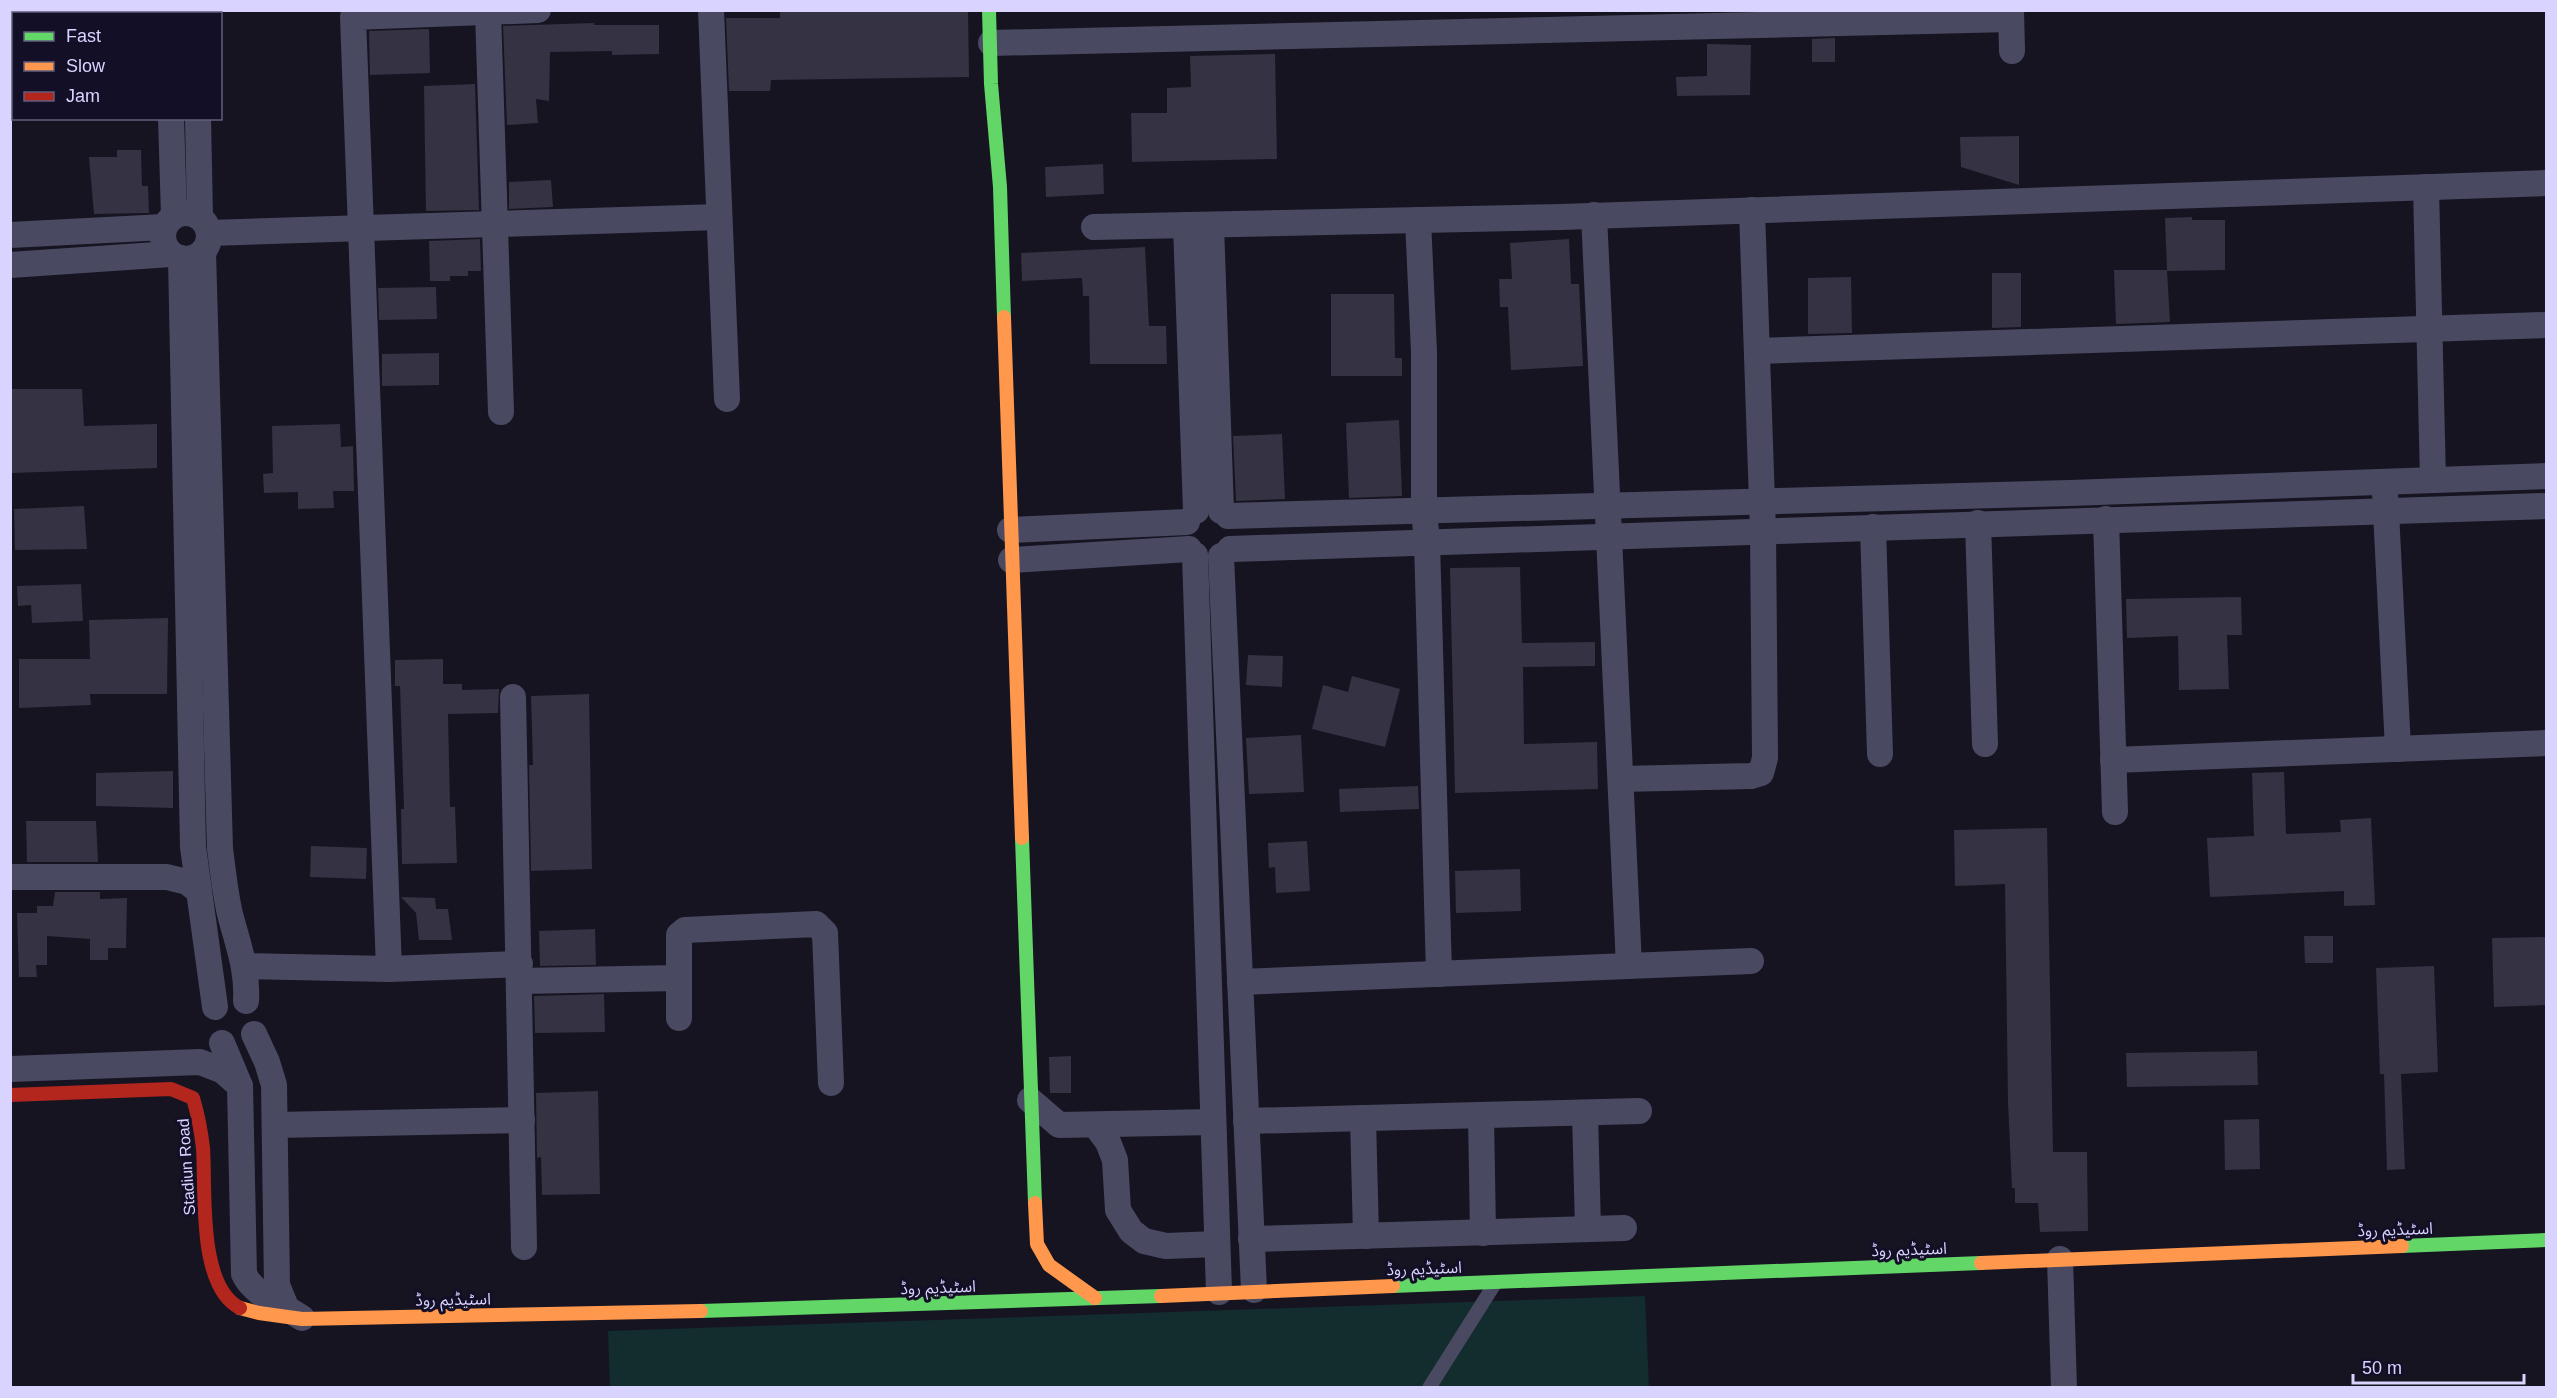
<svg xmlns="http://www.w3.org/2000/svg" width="2557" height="1398" font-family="Arial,'Noto Sans Arabic',sans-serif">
	<rect width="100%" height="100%" fill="#161421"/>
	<path fill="#132c2d" d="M 1645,1296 L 1649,1387 L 610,1387 L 608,1331 Z"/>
	<g fill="#343243">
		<path d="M 780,10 L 968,10 L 969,77 L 771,80 L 770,91 L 729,91 L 726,18 L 780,18 Z"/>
		<path d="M 594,23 L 594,25 L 659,25 L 659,54 L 612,55 L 612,51 L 550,52 L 549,101 L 536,99 L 538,123 L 507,125 L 503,26 Z"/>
		<path d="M 429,29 L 430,73 L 370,75 L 369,31 Z"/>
		<path d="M 1835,38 L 1835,62 L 1812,62 L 1812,39 Z"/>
		<path d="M 1707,44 L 1751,45 L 1750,95 L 1677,96 L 1676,77 L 1707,76 Z"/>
		<path d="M 1275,54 L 1277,159 L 1132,162 L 1131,113 L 1167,113 L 1167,88 L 1191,87 L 1190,56 Z"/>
		<path d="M 475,84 L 479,210 L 426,211 L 424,86 Z"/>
		<path d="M 2019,136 L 2019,185 L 1961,167 L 1960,137 Z"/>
		<path d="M 117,150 L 141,150 L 142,186 L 148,186 L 149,213 L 94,214 L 89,157 L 117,157 Z"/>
		<path d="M 1103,164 L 1104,194 L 1046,197 L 1045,167 Z"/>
		<path d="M 551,180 L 553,207 L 509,209 L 509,182 Z"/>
		<path d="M 2192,217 L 2192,220 L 2225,220 L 2225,270 L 2167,271 L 2170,322 L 2116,324 L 2114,270 L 2167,270 L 2165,218 Z"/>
		<path d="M 480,239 L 481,271 L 468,271 L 468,276 L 450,276 L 450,281 L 430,281 L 429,241 Z"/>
		<path d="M 1569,239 L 1571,284 L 1579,284 L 1583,366 L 1511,370 L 1508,307 L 1500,307 L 1499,279 L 1512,279 L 1510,243 Z"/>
		<path d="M 1145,247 L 1149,326 L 1166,326 L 1167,364 L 1090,364 L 1089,296 L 1083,296 L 1082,278 L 1022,281 L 1021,253 Z"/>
		<path d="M 1992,273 L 2021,273 L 2021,327 L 1992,328 Z"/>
		<path d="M 1851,277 L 1852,333 L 1808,334 L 1808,278 Z"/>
		<path d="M 436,287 L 437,319 L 379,320 L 378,288 Z"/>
		<path d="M 1331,294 L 1394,294 L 1395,358 L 1402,358 L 1402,376 L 1331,376 Z"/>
		<path d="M 439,353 L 439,385 L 382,386 L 382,354 Z"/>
		<path d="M 12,389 L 82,389 L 84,426 L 157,424 L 157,468 L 12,473 Z"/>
		<path d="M 1399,420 L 1402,496 L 1349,498 L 1346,423 Z"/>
		<path d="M 340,424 L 341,447 L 353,446 L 354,491 L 333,491 L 334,508 L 298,509 L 298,492 L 264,493 L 263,474 L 273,473 L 272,426 Z"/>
		<path d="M 1282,434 L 1285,499 L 1236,501 L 1233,436 Z"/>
		<path d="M 84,506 L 87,549 L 15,550 L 14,509 Z"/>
		<path d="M 1520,567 L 1522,643 L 1595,642 L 1595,666 L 1523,667 L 1524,744 L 1597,742 L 1598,789 L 1455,793 L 1450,568 Z"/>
		<path d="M 81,584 L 83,621 L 32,623 L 31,605 L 18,606 L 17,586 Z"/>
		<path d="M 2241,597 L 2242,635 L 2227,635 L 2229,689 L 2179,690 L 2178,636 L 2127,638 L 2126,599 Z"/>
		<path d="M 168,618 L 167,694 L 90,694 L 91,705 L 19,708 L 19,659 L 90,659 L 89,620 Z"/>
		<path d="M 1248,655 L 1283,656 L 1282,687 L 1246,685 Z"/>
		<path d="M 443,659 L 443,684 L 462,684 L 462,690 L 499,689 L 498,713 L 448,714 L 450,807 L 455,807 L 457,863 L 402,864 L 401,809 L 404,809 L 400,686 L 395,686 L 395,660 Z"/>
		<path d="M 1352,676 L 1400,689 L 1385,747 L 1312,729 L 1323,685 L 1348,692 Z"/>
		<path d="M 589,694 L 592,869 L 531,871 L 529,765 L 533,765 L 531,696 Z"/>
		<path d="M 1301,735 L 1304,792 L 1249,794 L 1246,738 Z"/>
		<path d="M 173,771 L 173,808 L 96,806 L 96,773 Z"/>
		<path d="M 2284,772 L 2286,834 L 2341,832 L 2340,820 L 2371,818 L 2375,905 L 2344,906 L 2344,891 L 2210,897 L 2207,838 L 2254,836 L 2252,773 Z"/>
		<path d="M 1418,786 L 1419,809 L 1340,812 L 1339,789 Z"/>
		<path d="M 26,821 L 96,821 L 98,862 L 27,862 Z"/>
		<path d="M 2047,828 L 2053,1152 L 2087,1152 L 2088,1231 L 2040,1232 L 2038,1203 L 2015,1203 L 2015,1188 L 2012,1188 L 2008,1102 L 2005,884 L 1955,886 L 1954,830 Z"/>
		<path d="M 1307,841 L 1310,891 L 1276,893 L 1275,867 L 1269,868 L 1268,843 Z"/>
		<path d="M 311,846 L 367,848 L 366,879 L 310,877 Z"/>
		<path d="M 1520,869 L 1521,911 L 1456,913 L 1455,871 Z"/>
		<path d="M 55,892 L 100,892 L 100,899 L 127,898 L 126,948 L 108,948 L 108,960 L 90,960 L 90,939 L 47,936 L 47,965 L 36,965 L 37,977 L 19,977 L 17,913 L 37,913 L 37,906 L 53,906 Z"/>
		<path d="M 401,897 L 435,898 L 436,909 L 448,909 L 452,940 L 419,940 L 416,913 Z"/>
		<path d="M 595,929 L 596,965 L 540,966 L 539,931 Z"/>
		<path d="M 2304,936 L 2333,936 L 2333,963 L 2305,963 Z"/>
		<path d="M 2547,937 L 2547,1005 L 2494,1007 L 2492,938 Z"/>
		<path d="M 2434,966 L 2438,1072 L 2401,1074 L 2405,1169 L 2387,1170 L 2384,1074 L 2380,1074 L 2376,968 Z"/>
		<path d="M 604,994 L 605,1032 L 535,1033 L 534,996 Z"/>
		<path d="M 2257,1051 L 2258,1085 L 2127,1087 L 2126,1053 Z"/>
		<path d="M 1071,1056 L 1071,1093 L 1050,1093 L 1049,1057 Z"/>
		<path d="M 598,1091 L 600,1194 L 542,1195 L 541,1157 L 537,1158 L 536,1093 Z"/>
		<path d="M 2259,1119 L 2260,1169 L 2225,1170 L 2224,1120 Z"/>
	</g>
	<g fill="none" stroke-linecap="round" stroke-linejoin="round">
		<path stroke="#4a4962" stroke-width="14" d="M 1429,1388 L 1494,1285"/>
		<g stroke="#4a4962" stroke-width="26">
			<path d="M 711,10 L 727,399"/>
			<path d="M 2011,10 L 2012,51"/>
			<path d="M 488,12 L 501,412"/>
			<path d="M 991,43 L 2011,19"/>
			<path d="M 171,118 L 174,215"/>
			<path d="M 198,118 L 200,217"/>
			<path d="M 2426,187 L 2433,480"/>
			<circle cx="186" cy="236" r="23"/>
			<path d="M 1594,215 L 1629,966"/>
			<path d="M 1418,220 L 1424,352 L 1424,511 L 1427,542 L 1439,974"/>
			<path d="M 1186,225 L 1196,511"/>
			<path d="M 1211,225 L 1221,511"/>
			<path d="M 1094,227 L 1561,217 L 2546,183"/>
			<path d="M 209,233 L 719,217"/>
			<path d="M 10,235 L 164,227"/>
			<path d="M 203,252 L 220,849 C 223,871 225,893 230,914 C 238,945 248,970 246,1001"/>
			<path d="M 181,258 L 193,847 L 215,1007"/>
			<path d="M 10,265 L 171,254"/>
			<path d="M 1757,351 L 2546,325"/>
			<path d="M 2385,492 L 2398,749"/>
			<path d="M 1228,516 L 2070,493 L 2546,476"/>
			<path d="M 2106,519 L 2115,812"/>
			<path d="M 1978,523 L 1985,744"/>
			<path d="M 1873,527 L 1880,754"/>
			<path d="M 1010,530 L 1187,522"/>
			<path d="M 1230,549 L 2546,506"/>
			<path d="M 1195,555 L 1219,1292"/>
			<path d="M 1221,556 L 1254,1290"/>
			<path d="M 1011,560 L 1189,549"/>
			<path d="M 513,697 L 524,1247"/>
			<path d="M 2113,760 L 2546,743"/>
			<path d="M 1621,779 L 1751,776 L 1761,773 L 1765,758 L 1763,531 L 1752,210"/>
			<path d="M 10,877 L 167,877 L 187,882 L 199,891"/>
			<path d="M 245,966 L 389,969 L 520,964"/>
			<path d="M 389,969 L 353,17 L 538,10"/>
			<path d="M 520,981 L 678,978"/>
			<path d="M 1240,982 L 1751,961"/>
			<path d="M 679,1018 L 679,935 L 685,930 L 816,924 L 825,933 L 831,1083"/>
			<path d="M 254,1034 L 267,1062 L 274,1085 L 277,1285 L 286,1307"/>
			<path d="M 222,1043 L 240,1086 L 244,1274 C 253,1295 284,1305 302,1318"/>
			<path d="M 10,1069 L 200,1062 L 223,1071 L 240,1086"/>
			<path d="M 1030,1100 L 1059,1125 L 1213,1122"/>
			<path d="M 1585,1113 L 1588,1229"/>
			<path d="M 1481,1115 L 1483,1233"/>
			<path d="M 1363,1118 L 1366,1236"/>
			<path d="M 1246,1121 L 1639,1111"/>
			<path d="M 275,1125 L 522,1120"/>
			<path d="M 1096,1126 L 1108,1142 L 1115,1160 L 1118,1210 L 1131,1231 L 1144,1241 L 1166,1246 L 1217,1244"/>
			<path d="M 1251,1239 L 1624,1228"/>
			<path d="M 2060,1259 L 2064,1388"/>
		</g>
		<g stroke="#63d668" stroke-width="14">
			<path d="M 989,10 L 991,84 L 1000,187 L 1004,317"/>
			<path d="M 1022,838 L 1035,1203"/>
			<path d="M 2402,1246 L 2546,1240"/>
			<path d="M 1393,1286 L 1981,1263"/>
			<path d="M 701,1311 L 1161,1296"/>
		</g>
		<g stroke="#ff974d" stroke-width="14">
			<path d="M 1004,317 L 1022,838"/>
			<path d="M 1035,1203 L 1037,1244 L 1049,1265 L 1095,1298"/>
			<path d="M 1981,1263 L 2402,1246"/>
			<path d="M 1161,1296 L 1393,1286"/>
			<path d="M 240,1308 L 259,1313 L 302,1319 L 701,1311"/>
		</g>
		<path stroke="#b3261e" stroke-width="14" d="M 10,1095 L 171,1089 L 193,1098 C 198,1115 201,1130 203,1148 C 206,1189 197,1286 240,1308"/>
	</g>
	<g text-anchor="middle" stroke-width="6" stroke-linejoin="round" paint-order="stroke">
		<g font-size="16" fill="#d9d4ff" stroke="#130f26">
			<text transform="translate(186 1167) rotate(-94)" y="6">Stadiun Road</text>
			<text transform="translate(2395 1229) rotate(-2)" y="6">اسٹیڈیم روڈ</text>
			<text transform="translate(1909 1249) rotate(-2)" y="6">اسٹیڈیم روڈ</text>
			<text transform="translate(1424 1268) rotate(-2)" y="6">اسٹیڈیم روڈ</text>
			<text transform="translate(938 1287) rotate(-2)" y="6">اسٹیڈیم روڈ</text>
			<text transform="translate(453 1299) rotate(-1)" y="6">اسٹیڈیم روڈ</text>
		</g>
	</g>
	<rect width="2557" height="1398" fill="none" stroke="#d9d4ff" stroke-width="24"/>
	<rect x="12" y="12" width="210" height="108" fill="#130f26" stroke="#625e7d" stroke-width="1.5"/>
	<rect x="24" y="32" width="30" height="9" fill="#63d668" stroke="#625e7d" stroke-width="1.5"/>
	<text x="66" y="42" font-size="18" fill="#d9d4ff">Fast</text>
	<rect x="24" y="62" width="30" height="9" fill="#ff974d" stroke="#625e7d" stroke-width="1.5"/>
	<text x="66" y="72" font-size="18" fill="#d9d4ff">Slow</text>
	<rect x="24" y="92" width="30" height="9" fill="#b3261e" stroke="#625e7d" stroke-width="1.5"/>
	<text x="66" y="102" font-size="18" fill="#d9d4ff">Jam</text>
	<path d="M2353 1374v9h171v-9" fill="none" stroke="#d9d4ff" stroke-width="3"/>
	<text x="2362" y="1374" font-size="18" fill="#d9d4ff" stroke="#130f26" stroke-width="4.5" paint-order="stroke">50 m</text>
</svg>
